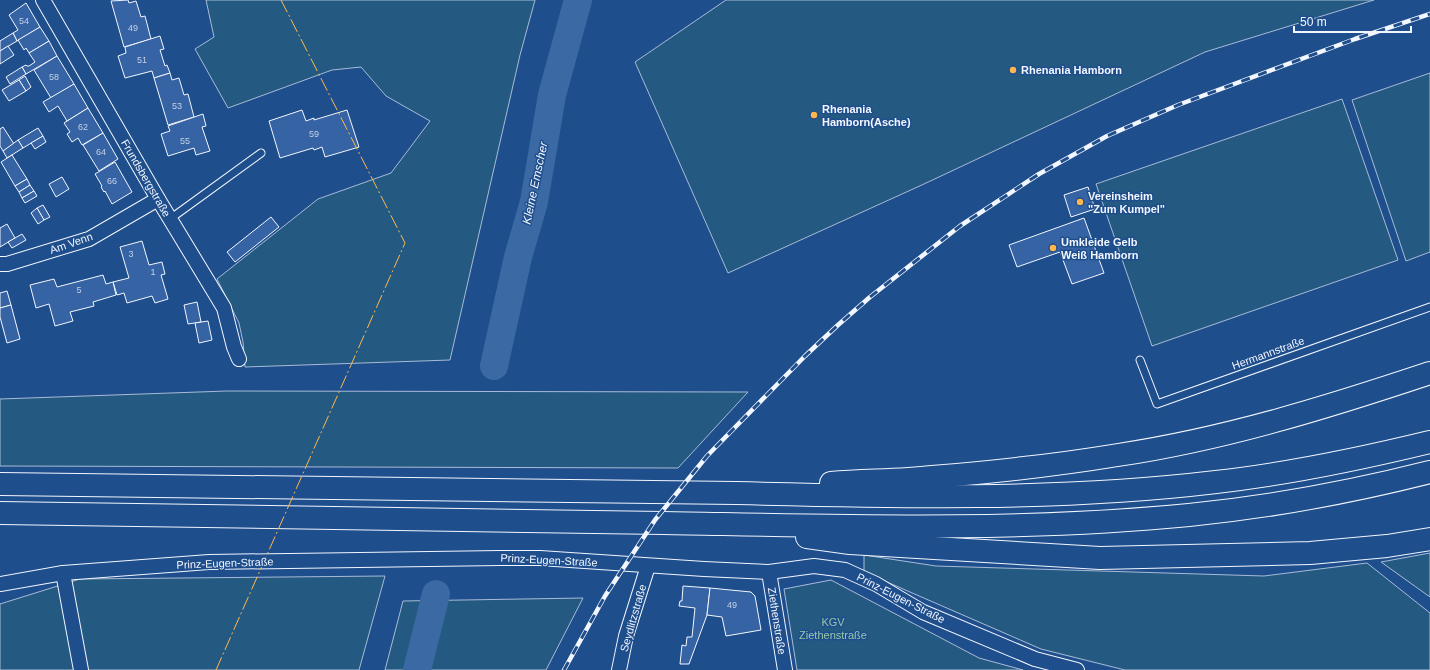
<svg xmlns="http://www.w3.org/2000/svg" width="1430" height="670" font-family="Helvetica,sans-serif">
	<rect width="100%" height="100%" fill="#1f4e8c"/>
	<g fill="#245a82" stroke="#a8bbd7">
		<path d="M 206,0 L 535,0 L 520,55 L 450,360 L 245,367 L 243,342 L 239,323 L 217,279 L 318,199 L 391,173 L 430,121 L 386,96 L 361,67 L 332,70 L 228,108 L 195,49 L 214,37 Z"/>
		<path d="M 726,0 L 1374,0 L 1205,52 L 924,184 L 728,273 L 635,62 Z"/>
		<path d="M 1430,73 L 1430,252 L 1406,261 L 1352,100 Z"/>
		<path d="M 1342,99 L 1398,260 L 1152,346 L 1096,184 Z"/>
		<path d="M 227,391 L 748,392 L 678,468 L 0,466 L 0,399 Z"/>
		<path d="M 1430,553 L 1430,597 L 1381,562 Z"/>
		<path d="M 864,555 L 936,566 L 1264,576 L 1367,563 L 1430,613 L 1430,670 L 1125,670 L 1041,649 L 864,572 Z"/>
		<path d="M 385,576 L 359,670 L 0,670 L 0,604 L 80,579 Z"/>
		<path d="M 831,580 L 979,658 L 1023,670 L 797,670 L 784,589 Z"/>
		<path d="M 583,598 L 546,670 L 385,670 L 403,601 Z"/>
	</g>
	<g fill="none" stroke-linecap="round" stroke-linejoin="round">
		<g stroke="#3b69a3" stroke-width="28">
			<path d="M 494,366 L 518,257 L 534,202 L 552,95 L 578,0"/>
			<path d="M 417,670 L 436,594"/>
		</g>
	</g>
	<g fill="#3563a3" stroke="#f2f6ff">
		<path d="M 128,0 L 129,3 L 136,1 L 141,17 L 145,16 L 151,39 L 124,47 L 111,1 Z"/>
		<path d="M 26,3 L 40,27 L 17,41 L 13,33 L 18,30 L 9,15 Z"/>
		<path d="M 40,27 L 49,41 L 29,53 L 26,48 L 24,50 L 18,40 Z"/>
		<path d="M 13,33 L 17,41 L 0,51 L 0,41 Z"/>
		<path d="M 160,36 L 164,49 L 160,50 L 165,66 L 167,65 L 170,73 L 154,78 L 152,71 L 125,78 L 118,56 L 126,53 L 125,47 Z"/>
		<path d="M 49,41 L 57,56 L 26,74 L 22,67 L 26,65 L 27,66 L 29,66 L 35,62 L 29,53 Z"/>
		<path d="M 8,46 L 14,55 L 0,64 L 0,51 Z"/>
		<path d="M 57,56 L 74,84 L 51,98 L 34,70 Z"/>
		<path d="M 22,67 L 26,74 L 10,84 L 6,77 Z"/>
		<path d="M 170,73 L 172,80 L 179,78 L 184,95 L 188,94 L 194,117 L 168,125 L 154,78 Z"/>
		<path d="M 25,76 L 31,87 L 26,91 L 19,80 Z"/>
		<path d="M 19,80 L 26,91 L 9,101 L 2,90 Z"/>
		<path d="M 74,84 L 88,108 L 67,121 L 58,106 L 49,112 L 43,102 Z"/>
		<path d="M 88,108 L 103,133 L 82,145 L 78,138 L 72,142 L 67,134 L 70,132 L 64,123 Z"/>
		<path d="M 302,110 L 306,121 L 314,118 L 314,120 L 347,110 L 359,147 L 325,157 L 322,147 L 314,150 L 313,148 L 280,158 L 269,121 Z"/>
		<path d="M 203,114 L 206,126 L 202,127 L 210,151 L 196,155 L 194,148 L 168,156 L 161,134 L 170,131 L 168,126 Z"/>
		<path d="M 3,127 L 14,144 L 3,151 L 0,146 L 0,129 Z"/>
		<path d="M 38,128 L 43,136 L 23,148 L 18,140 Z"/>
		<path d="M 103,133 L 118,159 L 99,171 L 83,145 Z"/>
		<path d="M 43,136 L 46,142 L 35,149 L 31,143 Z"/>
		<path d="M 18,140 L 23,148 L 7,158 L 3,151 Z"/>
		<path d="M 12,155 L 27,179 L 15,186 L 1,162 Z"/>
		<path d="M 115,162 L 132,192 L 112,204 L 105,191 L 104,192 L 101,187 L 102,186 L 95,174 Z"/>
		<path d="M 62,177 L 69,189 L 56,197 L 49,184 Z"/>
		<path d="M 27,179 L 30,185 L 19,192 L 15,186 Z"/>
		<path d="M 30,185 L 34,191 L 22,198 L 19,192 Z"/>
		<path d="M 1088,187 L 1095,209 L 1071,217 L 1064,195 Z"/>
		<path d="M 34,191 L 37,196 L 25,203 L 22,198 Z"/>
		<path d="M 43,205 L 50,217 L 44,220 L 37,208 Z"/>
		<path d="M 37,208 L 44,220 L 38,224 L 31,213 Z"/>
		<path d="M 271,217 L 279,227 L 235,262 L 227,252 Z"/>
		<path d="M 1084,218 L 1104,273 L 1072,284 L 1060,252 L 1017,267 L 1009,245 Z"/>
		<path d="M 7,224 L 15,238 L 0,247 L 0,228 Z"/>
		<path d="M 22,234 L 26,240 L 12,248 L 8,242 Z"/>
		<path d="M 142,241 L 149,265 L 162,262 L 165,274 L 161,275 L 168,299 L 155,303 L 152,296 L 127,303 L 124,293 L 117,295 L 113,282 L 129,278 L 120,247 Z"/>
		<path d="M 103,275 L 106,284 L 113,282 L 116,295 L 93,302 L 94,306 L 70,312 L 73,321 L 55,326 L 49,304 L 36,308 L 30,285 L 54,279 L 57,287 Z"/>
		<path d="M 7,291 L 11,305 L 0,308 L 0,293 Z"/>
		<path d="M 197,302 L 201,322 L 188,324 L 184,305 Z"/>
		<path d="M 11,305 L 20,339 L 7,343 L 0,317 L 0,308 Z"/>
		<path d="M 208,321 L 212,340 L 199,343 L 195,323 Z"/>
		<path d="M 683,586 L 710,588 L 707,615 L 689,664 L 680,664 L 682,645 L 686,646 L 687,637 L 692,637 L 695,608 L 679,606 L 680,601 L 682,601 Z"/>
		<path d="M 710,588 L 751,592 L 755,596 L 761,630 L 726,636 L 722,617 L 707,615 Z"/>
	</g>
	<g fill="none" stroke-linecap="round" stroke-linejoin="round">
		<g stroke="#f2f6ff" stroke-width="9">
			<g id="lane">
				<path d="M 170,219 L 261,153"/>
				<path d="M 1140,360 L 1157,404 L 1430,307"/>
			</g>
		</g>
		<g stroke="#f2f6ff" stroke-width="16">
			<g id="street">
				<path d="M 43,0 L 158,199 L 224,308 L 234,347 L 239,359"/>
				<path d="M 0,264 L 7,264 L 89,239 L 158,199"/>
				<path d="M 769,572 L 785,670"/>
				<path d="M 63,573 L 81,670"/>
				<path d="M 0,584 L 63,573 L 209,562 L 500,558 L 540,558 L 704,569 L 769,572 L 814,566 L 845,570 L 876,584 L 923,612 L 1035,659 L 1077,670"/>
				<path d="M 619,670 L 626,636 L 648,566"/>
			</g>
		</g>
		<g stroke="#f2f6ff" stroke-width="24">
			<g id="highway">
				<path d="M 831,483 C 864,480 898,481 932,477 C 994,472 1057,465 1118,455 C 1225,439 1328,407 1430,373"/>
				<path d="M 0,484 L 736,493 C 896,497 1057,501 1216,482 C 1288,474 1360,459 1430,442"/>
				<path d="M 0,513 C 221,516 442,519 663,523 C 838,526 1014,532 1189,515 C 1270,507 1351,492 1430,472"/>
				<path d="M 807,537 L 850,543 L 1100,558 L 1310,553 L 1387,546 L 1430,539"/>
			</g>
		</g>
		<use href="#lane" stroke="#1f4e8c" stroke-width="7"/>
		<use href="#street" stroke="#1f4e8c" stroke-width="14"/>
		<use href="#highway" stroke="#1f4e8c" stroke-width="22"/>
		<g stroke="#f2f6ff" stroke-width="4.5">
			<path id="rail" d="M 564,670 L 605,596 L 655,520 L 707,456 L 805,356 L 838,325 L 870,297 L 960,226 L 1039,174 L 1107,136 L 1178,105 L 1355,39 L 1430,14"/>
		</g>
		<use href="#rail" stroke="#1f4e8c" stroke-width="3" stroke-dasharray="9" stroke-linecap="butt"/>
		<path stroke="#ffb74d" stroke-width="1" stroke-dasharray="14 3 2 3" stroke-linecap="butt" d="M 216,670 L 405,243 L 281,0"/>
	</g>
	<g fill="#ffb74d" stroke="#1f4e8c" stroke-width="1.5">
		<circle cx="1013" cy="70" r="4"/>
		<circle cx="814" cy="115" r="4"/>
		<circle cx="1080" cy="202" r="4"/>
		<circle cx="1053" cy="248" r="4"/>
	</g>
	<g text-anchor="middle" stroke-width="3" stroke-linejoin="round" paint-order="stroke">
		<g font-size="9" fill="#c3d1e8">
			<text x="24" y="24">54</text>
			<text x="133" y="31">49</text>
			<text x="142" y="63">51</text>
			<text x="54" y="80">58</text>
			<text x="177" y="109">53</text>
			<text x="83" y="130">62</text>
			<text x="314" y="137">59</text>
			<text x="185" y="144">55</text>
			<text x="101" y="155">64</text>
			<text x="112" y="184">66</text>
			<text x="131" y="257">3</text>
			<text x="153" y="275">1</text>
			<text x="79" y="293">5</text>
			<text x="732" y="608">49</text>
		</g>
		<g font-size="11" font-weight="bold" fill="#f2f6ff" stroke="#1f4e8c" text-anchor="start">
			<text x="1021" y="74">Rhenania Hamborn</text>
			<text x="822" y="113">Rhenania<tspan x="822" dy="13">Hamborn(Asche)</tspan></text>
			<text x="1088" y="200">Vereinsheim<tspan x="1088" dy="13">"Zum Kumpel"</tspan></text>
			<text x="1061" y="246">Umkleide Gelb<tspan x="1061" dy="13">Weiß Hamborn</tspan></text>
		</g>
		<g font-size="11" fill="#f2f6ff" stroke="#1f4e8c">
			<text transform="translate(146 178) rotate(60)" y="4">Frundsbergstraße</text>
			<text transform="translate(71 243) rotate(-19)" y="4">Am Venn</text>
			<text transform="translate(1268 353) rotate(-20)" y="4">Hermannstraße</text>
			<text transform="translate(549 560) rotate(3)" y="4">Prinz-Eugen-Straße</text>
			<text transform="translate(225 563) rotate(-2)" y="4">Prinz-Eugen-Straße</text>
			<text transform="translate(901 598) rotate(27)" y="4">Prinz-Eugen-Straße</text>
			<text transform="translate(633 618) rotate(-74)" y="4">Seydlitzstraße</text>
			<text transform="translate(777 621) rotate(81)" y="4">Ziethenstraße</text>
		</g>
		<g font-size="11" fill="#97c8a6" stroke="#1f4e8c">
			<text x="833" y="626">KGV<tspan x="833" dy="13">Ziethenstraße</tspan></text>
		</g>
		<g font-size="12" font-style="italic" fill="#f2f6ff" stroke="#1f4e8c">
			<text transform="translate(535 183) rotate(-78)" y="4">Kleine Emscher</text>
		</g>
	</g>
	<path d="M1294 26v6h117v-6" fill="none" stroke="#f2f6ff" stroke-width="2"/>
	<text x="1300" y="26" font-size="12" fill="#f2f6ff" stroke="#1f4e8c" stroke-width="3" paint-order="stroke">50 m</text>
</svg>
